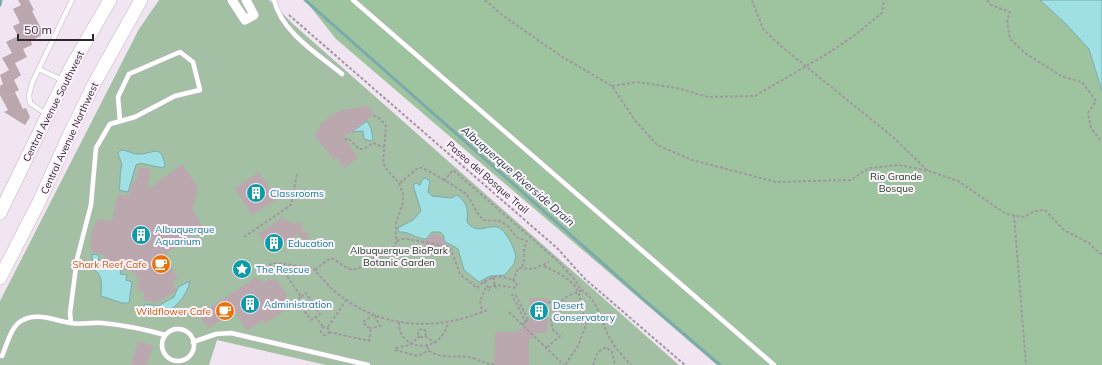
<svg xmlns="http://www.w3.org/2000/svg" width="1102" height="365" font-family="Mulish,sans-serif">
	<rect width="100%" height="100%" fill="#f2e5f2"/>
	<path fill="#a3c0a4" d="M 159,0 L 269,0 L 293,24 L 679,365 L 326,365 L 217,340 L 209,365 L 0,365 L 0,301 L 139,29 Z"/>
	<path fill="#9ec49f" d="M 305,0 L 1040,0 L 1065,23 L 1089,49 L 1102,91 L 1102,365 L 717,365 L 336,39 Z"/>
	<g fill="#9ee0e3" stroke="#7ca9ac">
		<path d="M 1040,0 L 1102,0 L 1102,91 L 1089,49 L 1065,23 Z"/>
		<path d="M 367,121 L 371,128 L 373,139 L 371,141 L 364,139 L 363,131 L 352,132 Z"/>
		<path d="M 121,150 C 127,150 132,154 137,154 C 153,155 160,142 165,165 L 163,168 L 140,163 L 136,165 L 128,192 L 119,190 C 121,181 119,173 122,165 L 118,153 Z"/>
		<path d="M 425,178 L 430,181 L 428,192 L 432,196 L 451,198 L 457,195 C 468,203 468,210 467,222 C 477,235 487,225 497,227 C 506,229 514,248 516,256 L 514,264 L 505,275 L 490,276 L 479,282 L 464,270 L 458,249 L 444,241 L 444,236 L 440,232 L 432,232 L 426,239 C 416,239 409,231 399,232 L 398,228 L 413,220 L 421,211 L 413,185 L 416,183 L 420,185 L 422,180 Z"/>
		<path d="M 92,254 L 99,255 L 98,265 L 121,270 L 120,274 L 127,275 L 126,280 L 132,282 L 129,303 L 122,303 L 101,296 C 101,285 104,275 93,269 Z"/>
		<path d="M 190,281 C 187,296 174,311 159,315 C 153,317 146,314 140,313 L 145,304 L 158,306 L 174,297 L 178,287 Z"/>
	</g>
	<g fill="none" stroke-linecap="round" stroke-linejoin="round">
		<g stroke="#7ca9ac" stroke-width="3">
			<path d="M 305,0 L 642,298 L 720,365"/>
			<path d="M 0,5 L 1,0"/>
		</g>
	</g>
	<g fill="#baa8ae">
		<path d="M 18,0 L 29,0 L 34,10 L 32,11 L 44,34 L 31,41 L 32,45 L 23,49 L 27,57 L 15,63 L 21,75 L 14,80 L 19,90 L 15,92 L 23,109 L 26,108 L 30,117 L 25,125 L 4,112 L 8,110 L 0,95 L 0,86 L 3,84 L 0,75 L 9,70 L 2,58 L 12,53 L 6,42 L 18,36 L 13,26 L 20,23 L 13,9 L 21,5 Z"/>
		<path d="M 363,105 L 372,109 L 371,112 L 375,113 L 355,130 L 344,137 L 358,158 L 344,168 L 337,158 L 334,160 L 315,136 L 321,124 L 331,115 L 342,110 L 362,107 Z"/>
		<path d="M 182,164 L 198,187 L 193,210 L 203,227 L 167,253 L 166,259 L 178,278 L 172,282 L 177,290 L 156,303 L 143,300 L 144,292 L 137,290 L 138,279 L 134,272 L 103,265 L 104,255 L 91,252 L 90,239 L 92,230 L 98,219 L 112,220 L 118,194 L 129,196 L 132,181 L 136,181 L 139,167 L 151,169 L 147,190 Z"/>
		<path d="M 259,172 L 277,199 L 252,215 L 234,188 Z"/>
		<path d="M 283,217 L 286,221 L 287,220 L 292,224 L 297,222 L 301,223 L 302,230 L 309,234 L 309,238 L 304,240 L 297,234 L 271,252 L 258,234 Z"/>
		<path d="M 436,234 L 443,238 L 446,245 L 444,252 L 440,257 L 434,254 L 427,255 L 424,249 L 424,242 L 429,236 Z"/>
		<path d="M 256,277 L 259,281 L 261,279 L 264,283 L 270,278 L 272,281 L 275,278 L 287,295 L 285,297 L 288,302 L 281,307 L 284,311 L 265,324 L 263,320 L 247,331 L 234,311 L 208,329 L 199,315 Z"/>
		<path d="M 530,298 L 548,298 L 547,333 L 536,333 L 529,340 L 529,365 L 494,365 L 495,332 L 516,332 L 530,321 Z"/>
		<path d="M 138,341 L 153,346 L 147,365 L 131,365 Z"/>
	</g>
	<g fill="none" stroke-linecap="round" stroke-linejoin="round">
		<g stroke="#c1b4c1" stroke-width="5.5">
			<g id="service">
				<path d="M 274,0 C 282,33 318,54 342,74"/>
				<path d="M 353,0 L 774,365"/>
				<path d="M 39,69 L 62,80"/>
				<path d="M 46,114 L 30,103 L 29,95 L 32,83 L 72,0"/>
				<path d="M 71,323 L 70,313 L 77,259 L 91,205 L 96,148 L 110,124 L 135,117 L 175,96 L 200,90 L 193,62 L 180,52 L 129,74 L 118,97 L 120,121"/>
				<circle cx="178" cy="345" r="16"/>
				<path d="M 193,342 L 216,334 L 231,333 L 368,365"/>
				<path d="M 2,356 C 7,345 11,325 23,320 C 37,312 56,321 71,323 C 81,325 92,322 102,323 C 123,325 144,329 165,335"/>
			</g>
		</g>
		<g stroke="#c1b4c1" stroke-width="10">
			<path id="minor" d="M 232,0 L 245,20 L 254,15 L 246,0"/>
		</g>
		<g stroke="#c1b4c1" stroke-width="14">
			<g id="primary">
				<path d="M 0,213 L 70,69 L 110,0"/>
				<path d="M 0,278 L 39,202 L 72,129 L 95,82 L 141,0"/>
			</g>
		</g>
		<g stroke="#a197a1" stroke-width="2" stroke-dasharray="3 2" stroke-linecap="butt">
			<path d="M 485,0 L 502,15 L 561,56 L 612,86 L 634,119 L 657,145 L 692,160 L 776,182 L 851,180 L 869,168 L 899,165 L 929,171 L 958,181 L 1006,214 L 1024,217 L 1035,211 L 1045,210 L 1064,230 L 1089,243 L 1099,253 L 1102,254"/>
			<path d="M 752,0 L 763,29 L 782,47 L 893,137 L 928,171"/>
			<path d="M 987,0 L 991,5 L 1010,12 L 1007,20 L 1010,39 L 1025,53 L 1063,77 L 1082,82 L 1096,101 L 1088,113 L 1091,128 L 1102,142"/>
			<path d="M 289,15 L 557,248 L 585,279 L 685,365"/>
			<path d="M 612,86 L 637,82 L 677,88 L 708,97 L 755,96 L 830,52 L 855,35 L 882,13 L 884,0"/>
			<path d="M 345,140 L 348,138 L 359,149 L 364,149 L 373,143 L 384,147"/>
			<path d="M 444,181 L 453,170 L 559,262 L 575,280 L 581,290 C 578,293 574,293 570,295 C 564,298 562,302 556,304 L 555,313 L 551,320 L 553,330 L 560,336 L 547,347"/>
			<path d="M 400,183 L 418,168 L 422,168 C 426,169 463,191 466,194 C 473,202 474,210 483,220 L 500,221 L 508,226 L 516,237 L 527,241 C 522,248 526,259 522,267"/>
			<path d="M 1014,215 L 1026,365"/>
			<path d="M 244,237 L 291,205 L 297,174"/>
			<path d="M 397,241 L 401,239 L 408,239 L 450,247 L 460,274 L 477,288 C 488,276 503,273 517,283 L 516,288 L 497,285 L 485,289 L 480,301 L 482,312"/>
			<path d="M 279,264 L 301,297 L 306,293 L 320,314 L 316,317 L 323,327"/>
			<path d="M 544,266 C 555,272 573,278 578,292 C 582,302 581,312 587,322 L 578,346 L 565,365"/>
			<path d="M 265,268 L 273,263 C 282,264 308,266 315,270 C 317,272 320,277 323,279 C 329,287 337,294 345,299 C 388,330 441,330 487,310"/>
			<path d="M 315,270 C 338,251 329,260 350,269 C 361,271 364,263 373,259 C 385,253 387,258 396,243 L 396,223 L 403,202 L 403,194 L 399,183 L 387,170 L 383,163 L 386,126 L 380,119 L 373,115"/>
			<path d="M 493,277 L 496,289"/>
			<path d="M 484,281 L 490,291"/>
			<path d="M 513,281 L 518,268 L 533,269 L 549,262"/>
			<path d="M 581,290 C 598,300 600,318 608,335 C 613,346 623,356 631,365"/>
			<path d="M 301,297 L 296,300 L 311,320 L 316,317"/>
			<path d="M 548,302 L 556,304"/>
			<path d="M 509,312 L 564,365"/>
			<path d="M 399,322 C 398,351 440,356 448,323"/>
			<path d="M 522,325 L 528,320"/>
			<circle cx="325" cy="331" r="4"/>
			<path d="M 328,327 L 346,300"/>
			<circle cx="422" cy="333" r="4"/>
			<path d="M 329,332 L 369,341 L 371,328 L 367,327 L 363,322 L 374,314 L 380,326 L 371,328"/>
			<path d="M 420,336 L 410,345 L 396,348 L 395,350 L 418,356 L 429,350"/>
			<path d="M 425,336 L 435,343"/>
			<path d="M 427,346 L 429,351 C 443,360 458,354 473,358 C 481,361 486,364 494,364"/>
			<path d="M 593,365 L 598,352 L 606,347 L 612,352 L 615,365"/>
		</g>
		<use href="#service" stroke="#fff" stroke-width="4.5"/>
		<use href="#minor" stroke="#fff" stroke-width="9"/>
		<use href="#primary" stroke="#fff" stroke-width="13"/>
		<path stroke="#a197a1" stroke-width="2" stroke-dasharray="3 2" stroke-linecap="butt" d="M 526,323 L 512,295 L 516,295 L 528,320"/>
	</g>
	<defs>
		<g id="building-disc" transform="scale(1)"><circle r="9.5" fill="#0f9aa8" stroke="#fef3fe"/><path d="M-4-6H4V6H1V3H-1V6H-4ZM-2.5-4.3h1.7v1.8h-1.7ZM.8-4.3h1.7v1.8H.8ZM-2.5-1h1.7V.8h-1.7ZM.8-1h1.7V.8H.8Z" fill="#fff"/></g>
		<g id="cafe-disc" transform="scale(1)"><circle r="9.5" fill="#e8710a" stroke="#fef3fe"/><path d="M-5.5-4.5H6V0H3Q3 3.5 0 3.5H-2.5Q-5.5 3.5-5.5 0ZM3-3.2v2h1.7v-2ZM-6 4.5H4V6H-6Z" fill="#fff"/></g>
		<g id="sight-disc" transform="scale(1)"><circle r="9.5" fill="#0f9aa8" stroke="#fef3fe"/><path d="M0-6L1.8-2.2L6-1.7L2.9 1.2L3.7 5.4L0 3.3L-3.7 5.4L-2.9 1.2L-6-1.7L-1.8-2.2Z" fill="#fff"/></g>
	</defs>
	<g fill-rule="evenodd">
		<use href="#building-disc" x="256" y="193"/>
		<use href="#building-disc" x="141" y="235"/>
		<use href="#building-disc" x="274" y="243"/>
		<use href="#cafe-disc" x="161" y="264"/>
		<use href="#sight-disc" x="242" y="269"/>
		<use href="#building-disc" x="250" y="304"/>
		<use href="#cafe-disc" x="225" y="311"/>
		<use href="#building-disc" x="539" y="311"/>
	</g>
	<g text-anchor="middle" stroke-width="4" stroke-linejoin="round" paint-order="stroke">
		<g font-size="10" fill="#2d282d" stroke="#fef3fe">
			<text transform="translate(53 106) rotate(-63)" y="4">Central Avenue Southwest</text>
			<text transform="translate(69 138) rotate(-65)" y="4">Central Avenue Northwest</text>
			<text transform="translate(488 177) rotate(41)" y="4">Paseo del Bosque Trail</text>
		</g>
		<g font-size="10" fill="#0d3813" stroke="#fef3fe">
			<text x="896" y="180">Rio Grande<tspan x="896" dy="12">Bosque</tspan></text>
			<text x="399" y="254">Albuquerque BioPark<tspan x="399" dy="12">Botanic Garden</tspan></text>
		</g>
		<g font-size="10" fill="#0d838f" stroke="#fef3fe" text-anchor="start">
			<text x="270" y="197">Classrooms</text>
			<text x="155" y="233">Albuquerque<tspan x="155" dy="12">Aquarium</tspan></text>
			<text x="288" y="247">Education</text>
			<text x="256" y="273">The Rescue</text>
			<text x="264" y="308">Administration</text>
			<text x="553" y="309">Desert<tspan x="553" dy="12">Conservatory</tspan></text>
		</g>
		<g font-size="10" fill="#c56008" stroke="#fef3fe" text-anchor="end">
			<text x="147" y="268">Shark Reef Cafe</text>
			<text x="211" y="315">Wildflower Cafe</text>
		</g>
		<g font-size="11" font-style="italic" fill="#153637" stroke="#fef3fe">
			<text transform="translate(518 176) rotate(41)" y="4">Albuquerque Riverside Drain</text>
		</g>
	</g>
	<path d="M18 34v6h75v-6" fill="none" stroke="#2d282d" stroke-width="2"/>
	<text x="24" y="34" font-size="12" fill="#2d282d" stroke="#fef3fe" stroke-width="3" paint-order="stroke">50 m</text>
</svg>
